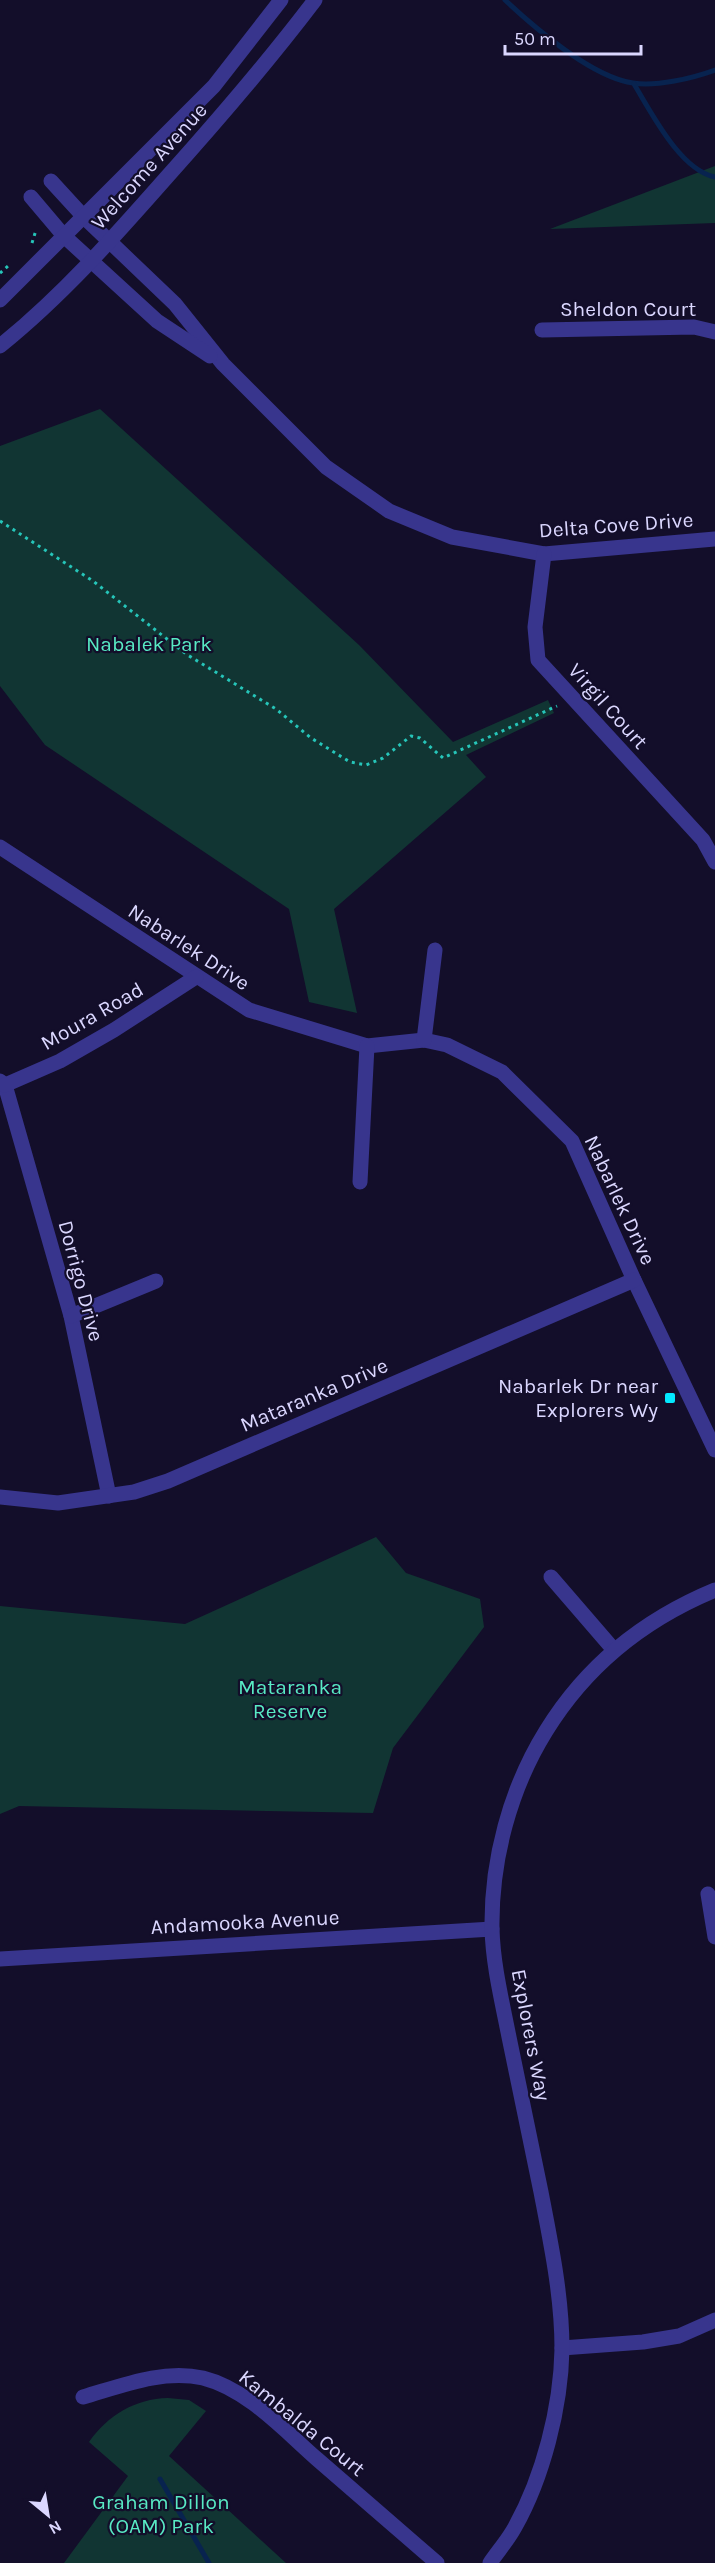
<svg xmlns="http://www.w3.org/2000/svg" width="715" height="2563" font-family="Karla,sans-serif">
	<rect width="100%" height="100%" fill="#130e2a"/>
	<g fill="#113533">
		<path d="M 715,166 L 715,223 L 550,229 Z"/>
		<path d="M 100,409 L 359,645 L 453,742 L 548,700 L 554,713 L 466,755 L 486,777 L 334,909 L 357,1013 L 309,1002 L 289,909 L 45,745 L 0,686 L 0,446 Z"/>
		<path d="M 376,1537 L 406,1573 L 480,1599 L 484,1627 L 393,1748 L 373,1813 L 19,1806 L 0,1814 L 0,1606 L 185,1624 Z"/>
		<path d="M 168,2398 L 189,2400 L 206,2411 L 169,2456 L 286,2563 L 64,2563 L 128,2476 L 89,2442 C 108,2415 135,2399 168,2398 Z"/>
	</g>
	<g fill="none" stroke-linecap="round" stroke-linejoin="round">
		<g stroke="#08234f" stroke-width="5">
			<path d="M 505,0 C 535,28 592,77 633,83 C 656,87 693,78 715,70"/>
			<path d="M 634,84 C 651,112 680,170 715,177"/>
			<path d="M 160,2479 L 209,2563"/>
		</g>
		<g stroke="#26c5b9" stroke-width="3" stroke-dasharray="3 4.5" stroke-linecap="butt">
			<path d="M 32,243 L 36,230"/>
			<path d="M 0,273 L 8,266"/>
			<path d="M 0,521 L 93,581 L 186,654 L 276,709 L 311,738 L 350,762 L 366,765 L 383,758 L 411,736 L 420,738 L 443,758 L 557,706"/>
		</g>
		<g stroke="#38358d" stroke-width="15">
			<path d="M 51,181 L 84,217 L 175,304 L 223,364 L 326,467 L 389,511 L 452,537 L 544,554 L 715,539"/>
			<path d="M 31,197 L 64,236 L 157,321 L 210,356"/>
			<path d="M 542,330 L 694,327 L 715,332"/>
			<path d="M 544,554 L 535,627 L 538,660 L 703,840 L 715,862"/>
			<path d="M 0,847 L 249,1010 L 367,1046 L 424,1040 L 447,1045 L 502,1072 L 572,1141 L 634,1280 L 715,1450"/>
			<path d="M 424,1040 L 435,950"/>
			<path d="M 0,1081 L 5,1085 L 71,1316 L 109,1496"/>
			<path d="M 5,1085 L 60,1061 L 114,1030 L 196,977"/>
			<path d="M 360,1182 L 367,1046"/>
			<path d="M 71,1316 L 156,1281"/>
			<path d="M 0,1497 L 58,1503 L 134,1492 L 168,1481 L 634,1280"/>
			<path d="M 551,1577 L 614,1650"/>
			<path d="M 708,1894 L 715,1937"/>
			<path d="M 0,1959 L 492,1929"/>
			<path d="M 562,2348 L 643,2342 L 679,2336 L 715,2320"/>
			<path d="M 83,2397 C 121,2386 162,2369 203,2378 C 247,2389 284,2430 317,2459 C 357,2494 397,2528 437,2563"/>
		</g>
		<g stroke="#38358d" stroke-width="15">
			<path d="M 0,300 L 214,86 L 281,0"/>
			<path d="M 0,346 C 62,296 114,237 166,178 C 218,120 268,62 315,0"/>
			<path d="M 490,2563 C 498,2551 508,2540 515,2527 C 543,2477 561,2407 562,2349 C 562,2296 551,2244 541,2192 C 530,2140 520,2089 509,2037 C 502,2001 493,1965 492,1929 C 491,1860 510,1789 546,1731 C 586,1666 645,1619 715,1590"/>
		</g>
	</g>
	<rect fill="#03e9ff" stroke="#130e2a" stroke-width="2" x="664" y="1392" width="12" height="12" rx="3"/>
	<g text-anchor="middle" stroke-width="4.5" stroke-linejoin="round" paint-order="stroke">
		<g font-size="21" fill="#dbd7ff" stroke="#130e2a">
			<text transform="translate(149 166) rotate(-48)" y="7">Welcome Avenue</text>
			<text x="628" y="316">Sheldon Court</text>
			<text transform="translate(616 525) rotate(-4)" y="7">Delta Cove Drive</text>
			<text transform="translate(608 706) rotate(48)" y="7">Virgil Court</text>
			<text transform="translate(189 947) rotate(33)" y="7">Nabarlek Drive</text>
			<text transform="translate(92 1016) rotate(-30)" y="7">Moura Road</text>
			<text transform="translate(620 1200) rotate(65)" y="7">Nabarlek Drive</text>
			<text transform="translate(81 1281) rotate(75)" y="7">Dorrigo Drive</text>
			<text transform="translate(314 1395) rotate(-23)" y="7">Mataranka Drive</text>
			<text transform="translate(245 1922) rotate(-3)" y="7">Andamooka Avenue</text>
			<text transform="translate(531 2035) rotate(79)" y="7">Explorers Way</text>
			<text transform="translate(302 2423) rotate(39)" y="7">Kambalda Court</text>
		</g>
		<g font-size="21" fill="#58eac4" stroke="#130e2a">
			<text x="149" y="651">Nabalek Park</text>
			<text x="290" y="1694">Mataranka<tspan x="290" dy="24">Reserve</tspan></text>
			<text x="161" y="2509">Graham Dillon<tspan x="161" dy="24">(OAM) Park</tspan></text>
		</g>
		<g font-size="21" fill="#dbd7ff" stroke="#130e2a" text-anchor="end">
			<text x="658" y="1393">Nabarlek Dr near<tspan x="658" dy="24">Explorers Wy</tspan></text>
		</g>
	</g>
	<g transform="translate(48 2515) rotate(150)" stroke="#130e2a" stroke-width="4.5" paint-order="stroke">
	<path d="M0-4.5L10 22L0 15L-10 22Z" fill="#dbd7ff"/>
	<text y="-9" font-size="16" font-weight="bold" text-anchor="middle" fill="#dbd7ff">N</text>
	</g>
	<path d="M505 45v9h136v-9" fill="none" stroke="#dbd7ff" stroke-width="3"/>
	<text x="514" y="45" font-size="18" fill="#dbd7ff" stroke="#130e2a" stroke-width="4.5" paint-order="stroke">50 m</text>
</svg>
